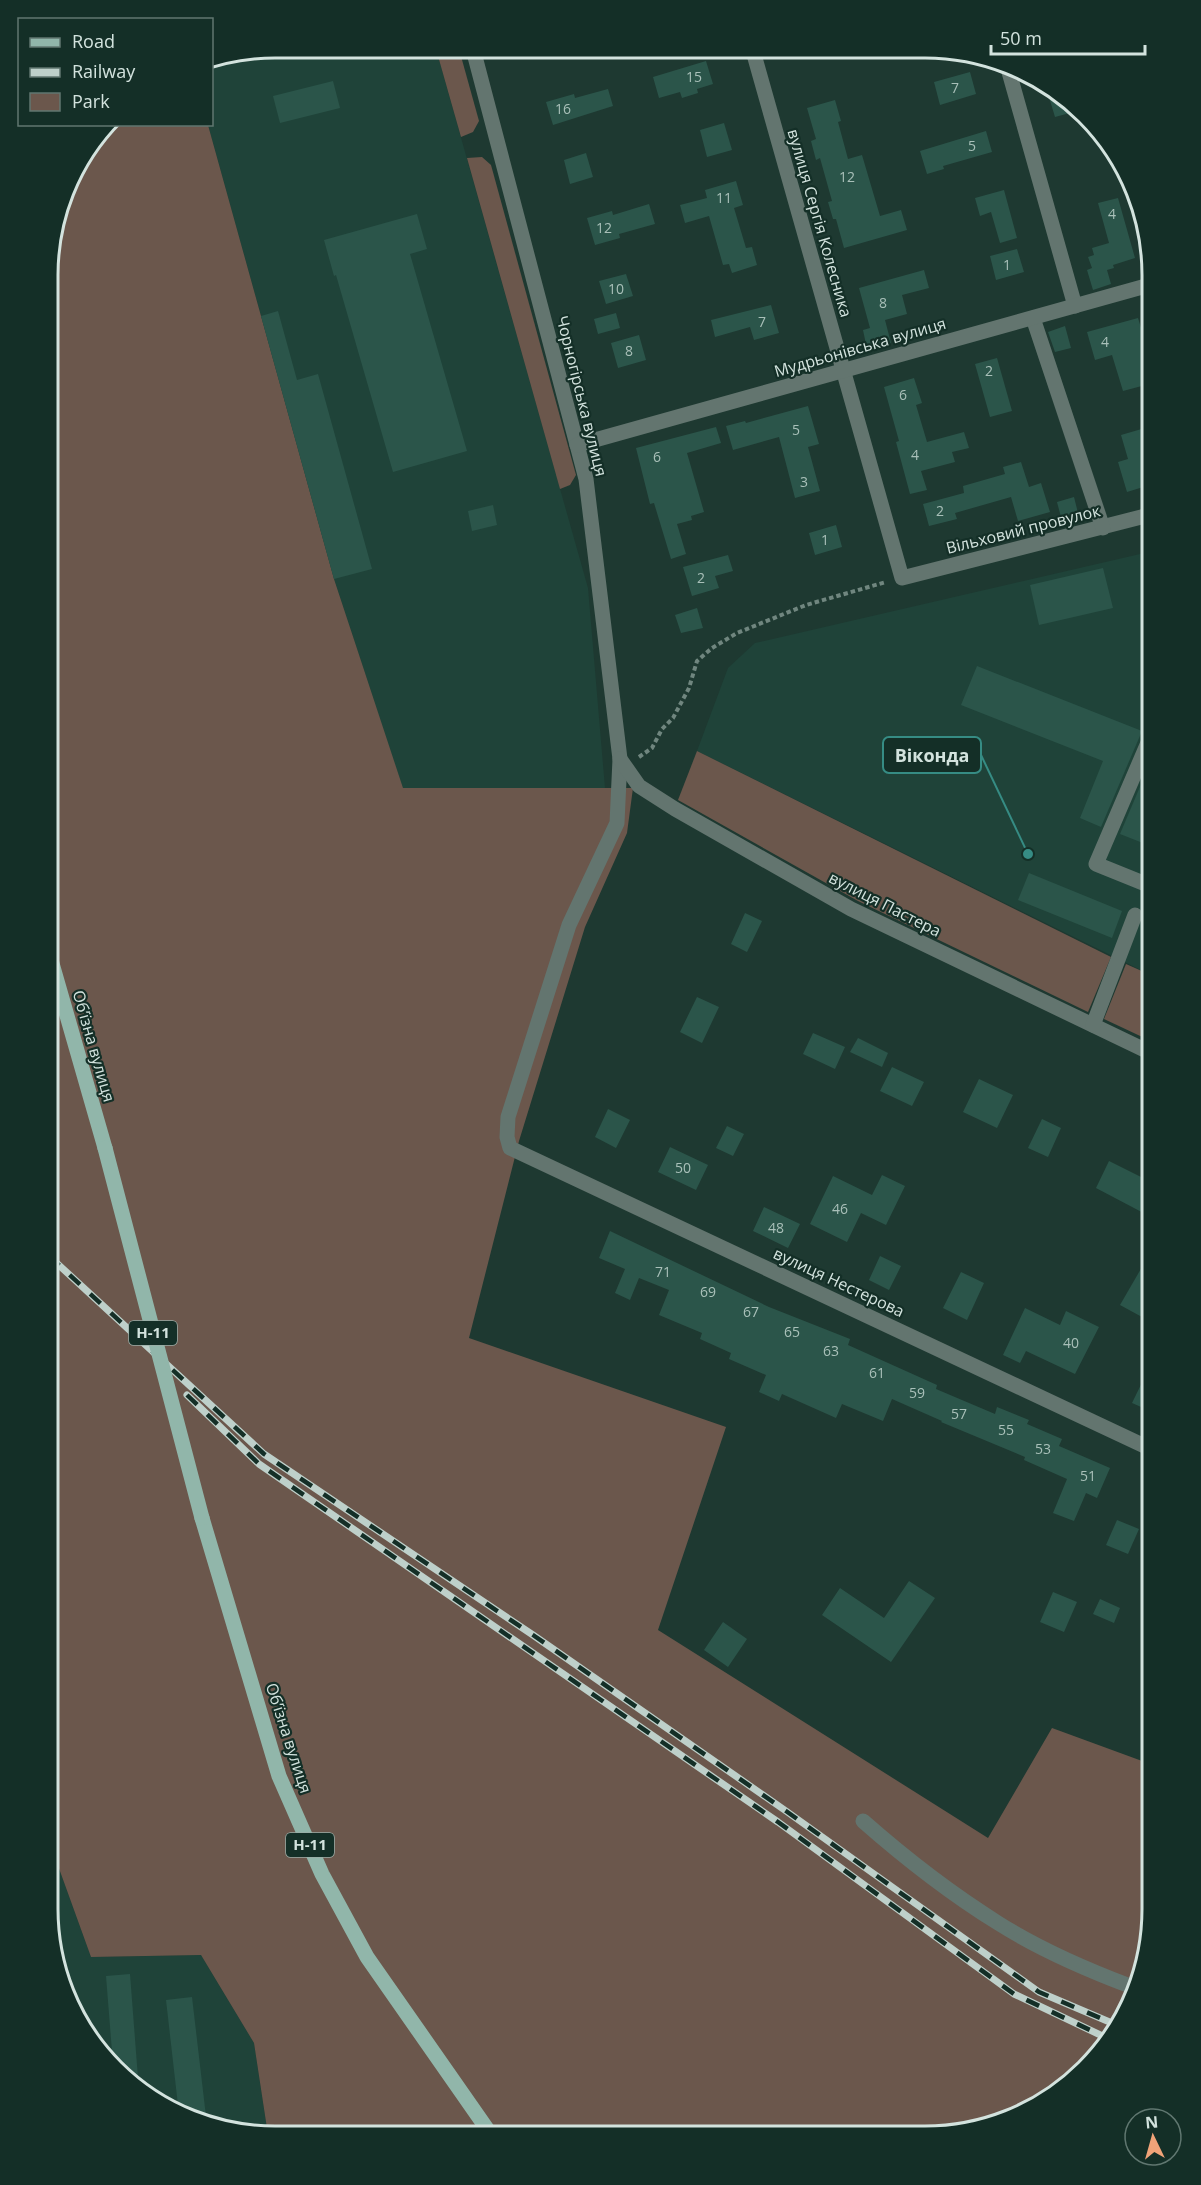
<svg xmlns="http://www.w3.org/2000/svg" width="1201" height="2185" font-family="'Open Sans',sans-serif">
	<rect width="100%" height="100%" fill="#1e3931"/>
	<g fill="#1f4339">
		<path d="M 275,48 L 436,49 L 588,588 L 605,788 L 403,789 L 334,579 L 208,125 L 212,124 L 212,61 Z"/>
		<path d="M 1153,551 L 1153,976 L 697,751 L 728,668 L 755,643 Z"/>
		<path d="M 48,1838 L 91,1957 L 201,1955 L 254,2043 L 268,2135 L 245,2135 L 188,2120 L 137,2090 L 87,2036 L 60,1983 L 48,1910 Z"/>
	</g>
	<g fill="#6b574c">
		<path d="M 436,49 L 459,49 L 479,121 L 473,132 L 461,137 Z"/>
		<path d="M 110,125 L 208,125 L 334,579 L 403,788 L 633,788 L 627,833 L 585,927 L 519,1141 L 469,1338 L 726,1427 L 658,1630 L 988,1838 L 1052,1728 L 1153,1765 L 1152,1925 L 1136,1996 L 1106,2048 L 1064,2090 L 999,2125 L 926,2137 L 268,2135 L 254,2043 L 201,1955 L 91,1957 L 48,1838 L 50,246 L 72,174 Z"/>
		<path d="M 482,157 L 491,165 L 576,475 L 570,485 L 560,489 L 467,158 Z"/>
		<path d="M 697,751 L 1111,957 L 1088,1012 L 858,901 L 678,800 Z"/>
		<path d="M 1126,964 L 1153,976 L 1153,1042 L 1104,1019 Z"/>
	</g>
	<g fill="#2b554a">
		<path d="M 706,61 L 713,84 L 697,89 L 698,93 L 682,98 L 680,92 L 659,98 L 653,77 Z"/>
		<path d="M 970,72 L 976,94 L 940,105 L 934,82 Z"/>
		<path d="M 333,81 L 340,108 L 280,123 L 273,96 Z"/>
		<path d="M 1045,84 L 1075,104 L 1081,110 L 1055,117 Z"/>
		<path d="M 608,89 L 613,106 L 553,125 L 546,102 L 574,94 L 575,98 Z"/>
		<path d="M 835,100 L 841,121 L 838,122 L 848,159 L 862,155 L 880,216 L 901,210 L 907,230 L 844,248 L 836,219 L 833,219 L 828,202 L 832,201 L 820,158 L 816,160 L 811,141 L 816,139 L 807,108 Z"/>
		<path d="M 724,123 L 732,150 L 707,157 L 700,130 Z"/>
		<path d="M 986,131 L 992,152 L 943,166 L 944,169 L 927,174 L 920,151 Z"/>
		<path d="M 586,153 L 593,177 L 570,184 L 564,160 Z"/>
		<path d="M 736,181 L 743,205 L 734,208 L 746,248 L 752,247 L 757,265 L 732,273 L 729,264 L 723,265 L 709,216 L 685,223 L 680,205 L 707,198 L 705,190 Z"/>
		<path d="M 1004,190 L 1017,238 L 1000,243 L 991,212 L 980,216 L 975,198 Z"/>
		<path d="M 1118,198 L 1135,258 L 1113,265 L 1114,268 L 1107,270 L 1111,284 L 1093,290 L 1087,270 L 1092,268 L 1088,257 L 1094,255 L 1092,248 L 1109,243 L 1098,203 Z"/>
		<path d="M 649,204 L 655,224 L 619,234 L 620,238 L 595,245 L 587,218 L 612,211 L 613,215 Z"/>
		<path d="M 417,214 L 427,249 L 410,254 L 467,451 L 393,472 L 336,275 L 334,276 L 324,240 Z"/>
		<path d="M 1017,249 L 1024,272 L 996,280 L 990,256 Z"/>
		<path d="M 924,270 L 929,288 L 902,295 L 907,314 L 885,320 L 891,343 L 867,349 L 863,330 L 870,328 L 859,288 Z"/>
		<path d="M 626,274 L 633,296 L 606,304 L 599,281 Z"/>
		<path d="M 771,305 L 779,333 L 754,340 L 750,327 L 715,337 L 711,320 Z"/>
		<path d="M 278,311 L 297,380 L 318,374 L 372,569 L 334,579 L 261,316 Z"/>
		<path d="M 616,313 L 620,328 L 598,334 L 594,319 Z"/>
		<path d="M 1138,318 L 1142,331 L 1153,328 L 1153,383 L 1123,391 L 1112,355 L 1095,360 L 1087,332 Z"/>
		<path d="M 1065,326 L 1071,348 L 1055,352 L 1048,332 Z"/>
		<path d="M 639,335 L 646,360 L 618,368 L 611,343 Z"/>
		<path d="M 997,358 L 1012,411 L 990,417 L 975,364 Z"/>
		<path d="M 914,378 L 922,403 L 916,405 L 927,442 L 964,432 L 969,448 L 952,452 L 955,462 L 921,471 L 927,490 L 910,494 L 896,442 L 899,441 L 884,387 Z"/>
		<path d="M 808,406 L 819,444 L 808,447 L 820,491 L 795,498 L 779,437 L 733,450 L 726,426 L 745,421 L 746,423 Z"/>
		<path d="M 716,427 L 721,443 L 687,453 L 704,512 L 691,516 L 692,520 L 677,524 L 686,554 L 671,559 L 654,503 L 650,504 L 636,448 Z"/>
		<path d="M 1145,428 L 1153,456 L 1153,484 L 1127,492 L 1118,462 L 1128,459 L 1121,435 Z"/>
		<path d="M 1021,462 L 1029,487 L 1041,483 L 1050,512 L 1018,521 L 1011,497 L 955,513 L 957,519 L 929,526 L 923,504 L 964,493 L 963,486 L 1005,474 L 1003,467 Z"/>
		<path d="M 1074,497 L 1080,521 L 1063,525 L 1057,502 Z"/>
		<path d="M 493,505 L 497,525 L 472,531 L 468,511 Z"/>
		<path d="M 836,525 L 842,547 L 815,555 L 809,533 Z"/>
		<path d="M 728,555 L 733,571 L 715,576 L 719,588 L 692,596 L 683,567 Z"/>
		<path d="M 1103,568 L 1113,608 L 1039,625 L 1030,585 Z"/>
		<path d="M 697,608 L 703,628 L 681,633 L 675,615 Z"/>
		<path d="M 977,666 L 1142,731 L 1101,827 L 1080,818 L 1103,761 L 961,705 Z"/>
		<path d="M 1153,756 L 1153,847 L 1120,834 Z"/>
		<path d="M 1029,873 L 1122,911 L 1112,938 L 1018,900 Z"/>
		<path d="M 745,913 L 762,921 L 747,952 L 731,944 Z"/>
		<path d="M 697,997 L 719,1007 L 702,1043 L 680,1032 Z"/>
		<path d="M 813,1033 L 845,1047 L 835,1069 L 803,1054 Z"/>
		<path d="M 858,1038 L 888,1053 L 882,1067 L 850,1052 Z"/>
		<path d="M 892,1067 L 924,1082 L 912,1106 L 880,1091 Z"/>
		<path d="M 979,1079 L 1013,1095 L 997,1128 L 963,1112 Z"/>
		<path d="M 608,1109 L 630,1120 L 616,1148 L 595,1137 Z"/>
		<path d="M 1042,1119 L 1061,1128 L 1048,1157 L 1028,1148 Z"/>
		<path d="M 727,1126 L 744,1134 L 733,1156 L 716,1148 Z"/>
		<path d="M 670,1147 L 708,1165 L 696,1190 L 658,1172 Z"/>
		<path d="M 1109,1161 L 1153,1183 L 1153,1218 L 1096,1188 Z"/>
		<path d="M 882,1175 L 905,1186 L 886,1225 L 861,1213 L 847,1242 L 810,1224 L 833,1176 L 872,1195 Z"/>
		<path d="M 764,1207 L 800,1224 L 788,1248 L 753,1231 Z"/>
		<path d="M 610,1231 L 769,1307 L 850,1339 L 848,1345 L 937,1385 L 936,1389 L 995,1414 L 997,1407 L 1029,1420 L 1027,1424 L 1062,1439 L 1059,1446 L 1110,1468 L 1097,1498 L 1086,1493 L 1074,1521 L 1053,1513 L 1067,1479 L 1024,1460 L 1025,1457 L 941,1422 L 942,1421 L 892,1399 L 883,1421 L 842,1404 L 836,1418 L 782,1394 L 779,1401 L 759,1392 L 766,1375 L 729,1359 L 731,1353 L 700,1339 L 702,1333 L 659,1315 L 669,1290 L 639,1278 L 630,1300 L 615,1293 L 625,1269 L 599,1258 Z"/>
		<path d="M 1153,1248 L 1153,1323 L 1120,1305 Z"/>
		<path d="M 880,1256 L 901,1266 L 889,1290 L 869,1280 Z"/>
		<path d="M 961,1272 L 984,1283 L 967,1320 L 943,1308 Z"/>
		<path d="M 1025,1308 L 1060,1325 L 1066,1311 L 1099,1327 L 1075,1374 L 1026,1351 L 1020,1363 L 1003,1355 Z"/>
		<path d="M 1153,1360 L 1153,1400 L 1148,1410 L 1132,1403 Z"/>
		<path d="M 1117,1520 L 1139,1529 L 1128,1554 L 1106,1545 Z"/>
		<path d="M 909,1581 L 935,1598 L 891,1662 L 822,1615 L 840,1588 L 884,1618 Z"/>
		<path d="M 1053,1592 L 1077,1602 L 1064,1632 L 1040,1622 Z"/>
		<path d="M 1100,1599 L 1120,1608 L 1114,1623 L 1093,1614 Z"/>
		<path d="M 723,1622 L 747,1639 L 728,1667 L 704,1650 Z"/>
		<path d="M 130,1974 L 139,2091 L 113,2064 L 106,1976 Z"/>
		<path d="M 192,1997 L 207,2125 L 188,2120 L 179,2114 L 166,2000 Z"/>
	</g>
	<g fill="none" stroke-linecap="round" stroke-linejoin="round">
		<path stroke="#70867f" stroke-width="4" stroke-dasharray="4.5 3" stroke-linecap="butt" d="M 639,757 L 652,748 L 662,729 L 673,718 L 689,688 L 697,661 L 712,648 L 737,633 L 806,605 L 886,582"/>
		<g stroke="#63756f" stroke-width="15">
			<path d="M 473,49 L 586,479 L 620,759 L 617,823 L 569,925 L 508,1117 L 507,1137 L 510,1148 L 1153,1450"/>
			<path d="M 753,51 L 902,578 L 1153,514"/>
			<path d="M 1007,65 L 1075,306"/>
			<path d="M 1033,318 L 1103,528"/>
			<path d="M 577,445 L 1153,284"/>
			<path d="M 620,759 L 639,786 L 675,809 L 851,909 L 1153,1054"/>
			<path d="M 1153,887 L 1096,864 L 1153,731"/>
			<path d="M 1093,1025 L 1135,915"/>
			<path d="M 863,1821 C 905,1858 950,1893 998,1923 C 1039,1949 1085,1969 1130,1986 L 1138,1986"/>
		</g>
		<g stroke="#91b6aa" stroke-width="15">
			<path d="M 49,953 L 105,1148"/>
			<path d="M 202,1518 L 279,1776 L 322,1874 L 367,1957 L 492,2136"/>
		</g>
		<g stroke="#bed0ca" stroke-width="7">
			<g id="rail">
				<path d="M 49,1256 L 264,1454 L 533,1635 L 786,1811 L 1039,1992 L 1119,2026"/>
				<path d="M 187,1395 L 259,1464 L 778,1822 L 1014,1994 L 1111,2040"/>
			</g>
		</g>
		<use href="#rail" stroke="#142f27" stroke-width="4.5" stroke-dasharray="14" stroke-linecap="butt"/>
		<path stroke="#91b6aa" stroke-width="15" d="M 105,1148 L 202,1518"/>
	</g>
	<g text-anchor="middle" stroke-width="4.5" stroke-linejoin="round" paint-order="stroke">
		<g font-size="14" fill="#a9c0b9">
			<text x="694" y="82">15</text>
			<text x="955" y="93">7</text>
			<text x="563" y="114">16</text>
			<text x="972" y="151">5</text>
			<text x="847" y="182">12</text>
			<text x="724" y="203">11</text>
			<text x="1112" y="219">4</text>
			<text x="604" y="233">12</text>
			<text x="1007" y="270">1</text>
			<text x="616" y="294">10</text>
			<text x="883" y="308">8</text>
			<text x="762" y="327">7</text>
			<text x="1105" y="347">4</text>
			<text x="629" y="356">8</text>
			<text x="989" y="376">2</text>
			<text x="903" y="400">6</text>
			<text x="796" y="435">5</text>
			<text x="915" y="460">4</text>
			<text x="657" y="462">6</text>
			<text x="804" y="487">3</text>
			<text x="940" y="516">2</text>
			<text x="825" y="545">1</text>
			<text x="701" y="583">2</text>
			<text x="683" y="1173">50</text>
			<text x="840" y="1214">46</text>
			<text x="776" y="1233">48</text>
			<text x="663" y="1277">71</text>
			<text x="708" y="1297">69</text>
			<text x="751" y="1317">67</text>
			<text x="792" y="1337">65</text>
			<text x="1071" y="1348">40</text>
			<text x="831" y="1356">63</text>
			<text x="877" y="1378">61</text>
			<text x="917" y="1398">59</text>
			<text x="959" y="1419">57</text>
			<text x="1006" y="1435">55</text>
			<text x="1043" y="1454">53</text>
			<text x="1088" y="1481">51</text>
		</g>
		<g fill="#142f27" stroke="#9aada7" stroke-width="1.5">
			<rect x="129" y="1321" width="48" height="24" rx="4.5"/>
			<rect x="286" y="1833" width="48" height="24" rx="4.5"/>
		</g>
		<g font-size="15" font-weight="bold" fill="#d3e3de">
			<text x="153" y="1338">Н-11</text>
			<text x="310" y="1850">Н-11</text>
		</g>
		<g font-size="16" fill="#d3e3de" stroke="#142f27">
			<text transform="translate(820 223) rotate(74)" y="6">вулиця Сергія Колесника</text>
			<text transform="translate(860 347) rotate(-16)" y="6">Мудрьонівська вулиця</text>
			<text transform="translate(582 396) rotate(76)" y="6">Чорногірська вулиця</text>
			<text transform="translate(1023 529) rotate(-14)" y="6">Вільховий провулок</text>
			<text transform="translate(885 904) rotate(27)" y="6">вулиця Пастера</text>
			<text transform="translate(94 1046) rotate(74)" y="6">Обʼїзна вулиця</text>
			<text transform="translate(839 1282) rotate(25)" y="6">вулиця Нестерова</text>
			<text transform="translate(289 1738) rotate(72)" y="6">Обʼїзна вулиця</text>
		</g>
	</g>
	<path d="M0 0H1201V2185H0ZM275 58H925A217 217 0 0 1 1142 275V1909A217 217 0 0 1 925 2126H275A217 217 0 0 1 58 1909V275A217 217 0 0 1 275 58Z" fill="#142f27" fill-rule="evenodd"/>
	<path fill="none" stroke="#d3e3de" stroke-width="3" d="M275 58H925A217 217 0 0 1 1142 275V1909A217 217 0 0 1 925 2126H275A217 217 0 0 1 58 1909V275A217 217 0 0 1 275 58Z"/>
	<path fill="none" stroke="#368c84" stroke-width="2" d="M1028 854L981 755"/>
	<circle fill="#368c84" stroke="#142f27" stroke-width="2" cx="1028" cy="854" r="6"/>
	<rect fill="#142f27" stroke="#368c84" stroke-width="2" x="883" y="737" width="98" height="36" rx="6"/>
	<g font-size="18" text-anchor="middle" font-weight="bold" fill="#d3e3de">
		<text x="932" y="762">Віконда</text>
	</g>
	<rect x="18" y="18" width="195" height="108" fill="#142f27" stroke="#607770" stroke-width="1.5"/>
	<rect x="30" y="38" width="30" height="9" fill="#91b6aa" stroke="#607770" stroke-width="1.5"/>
	<text x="72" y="48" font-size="18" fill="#d3e3de">Road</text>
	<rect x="30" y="68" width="30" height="9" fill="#bed0ca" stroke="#607770" stroke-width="1.5"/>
	<text x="72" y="78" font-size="18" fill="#d3e3de">Railway</text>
	<rect x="30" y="93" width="30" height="18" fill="#6b574c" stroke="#607770" stroke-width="1.5"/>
	<text x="72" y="108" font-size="18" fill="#d3e3de">Park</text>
	<g transform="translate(1153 2137) rotate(355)"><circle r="28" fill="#142f27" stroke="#607770" stroke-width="1.5"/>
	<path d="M0-4.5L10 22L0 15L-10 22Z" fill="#f0a378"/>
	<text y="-9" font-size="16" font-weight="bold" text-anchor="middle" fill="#d3e3de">N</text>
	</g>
	<path d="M991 45v9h154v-9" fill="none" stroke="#d3e3de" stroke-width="3"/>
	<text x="1000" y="45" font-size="18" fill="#d3e3de" stroke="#142f27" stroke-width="4.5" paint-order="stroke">50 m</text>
</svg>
